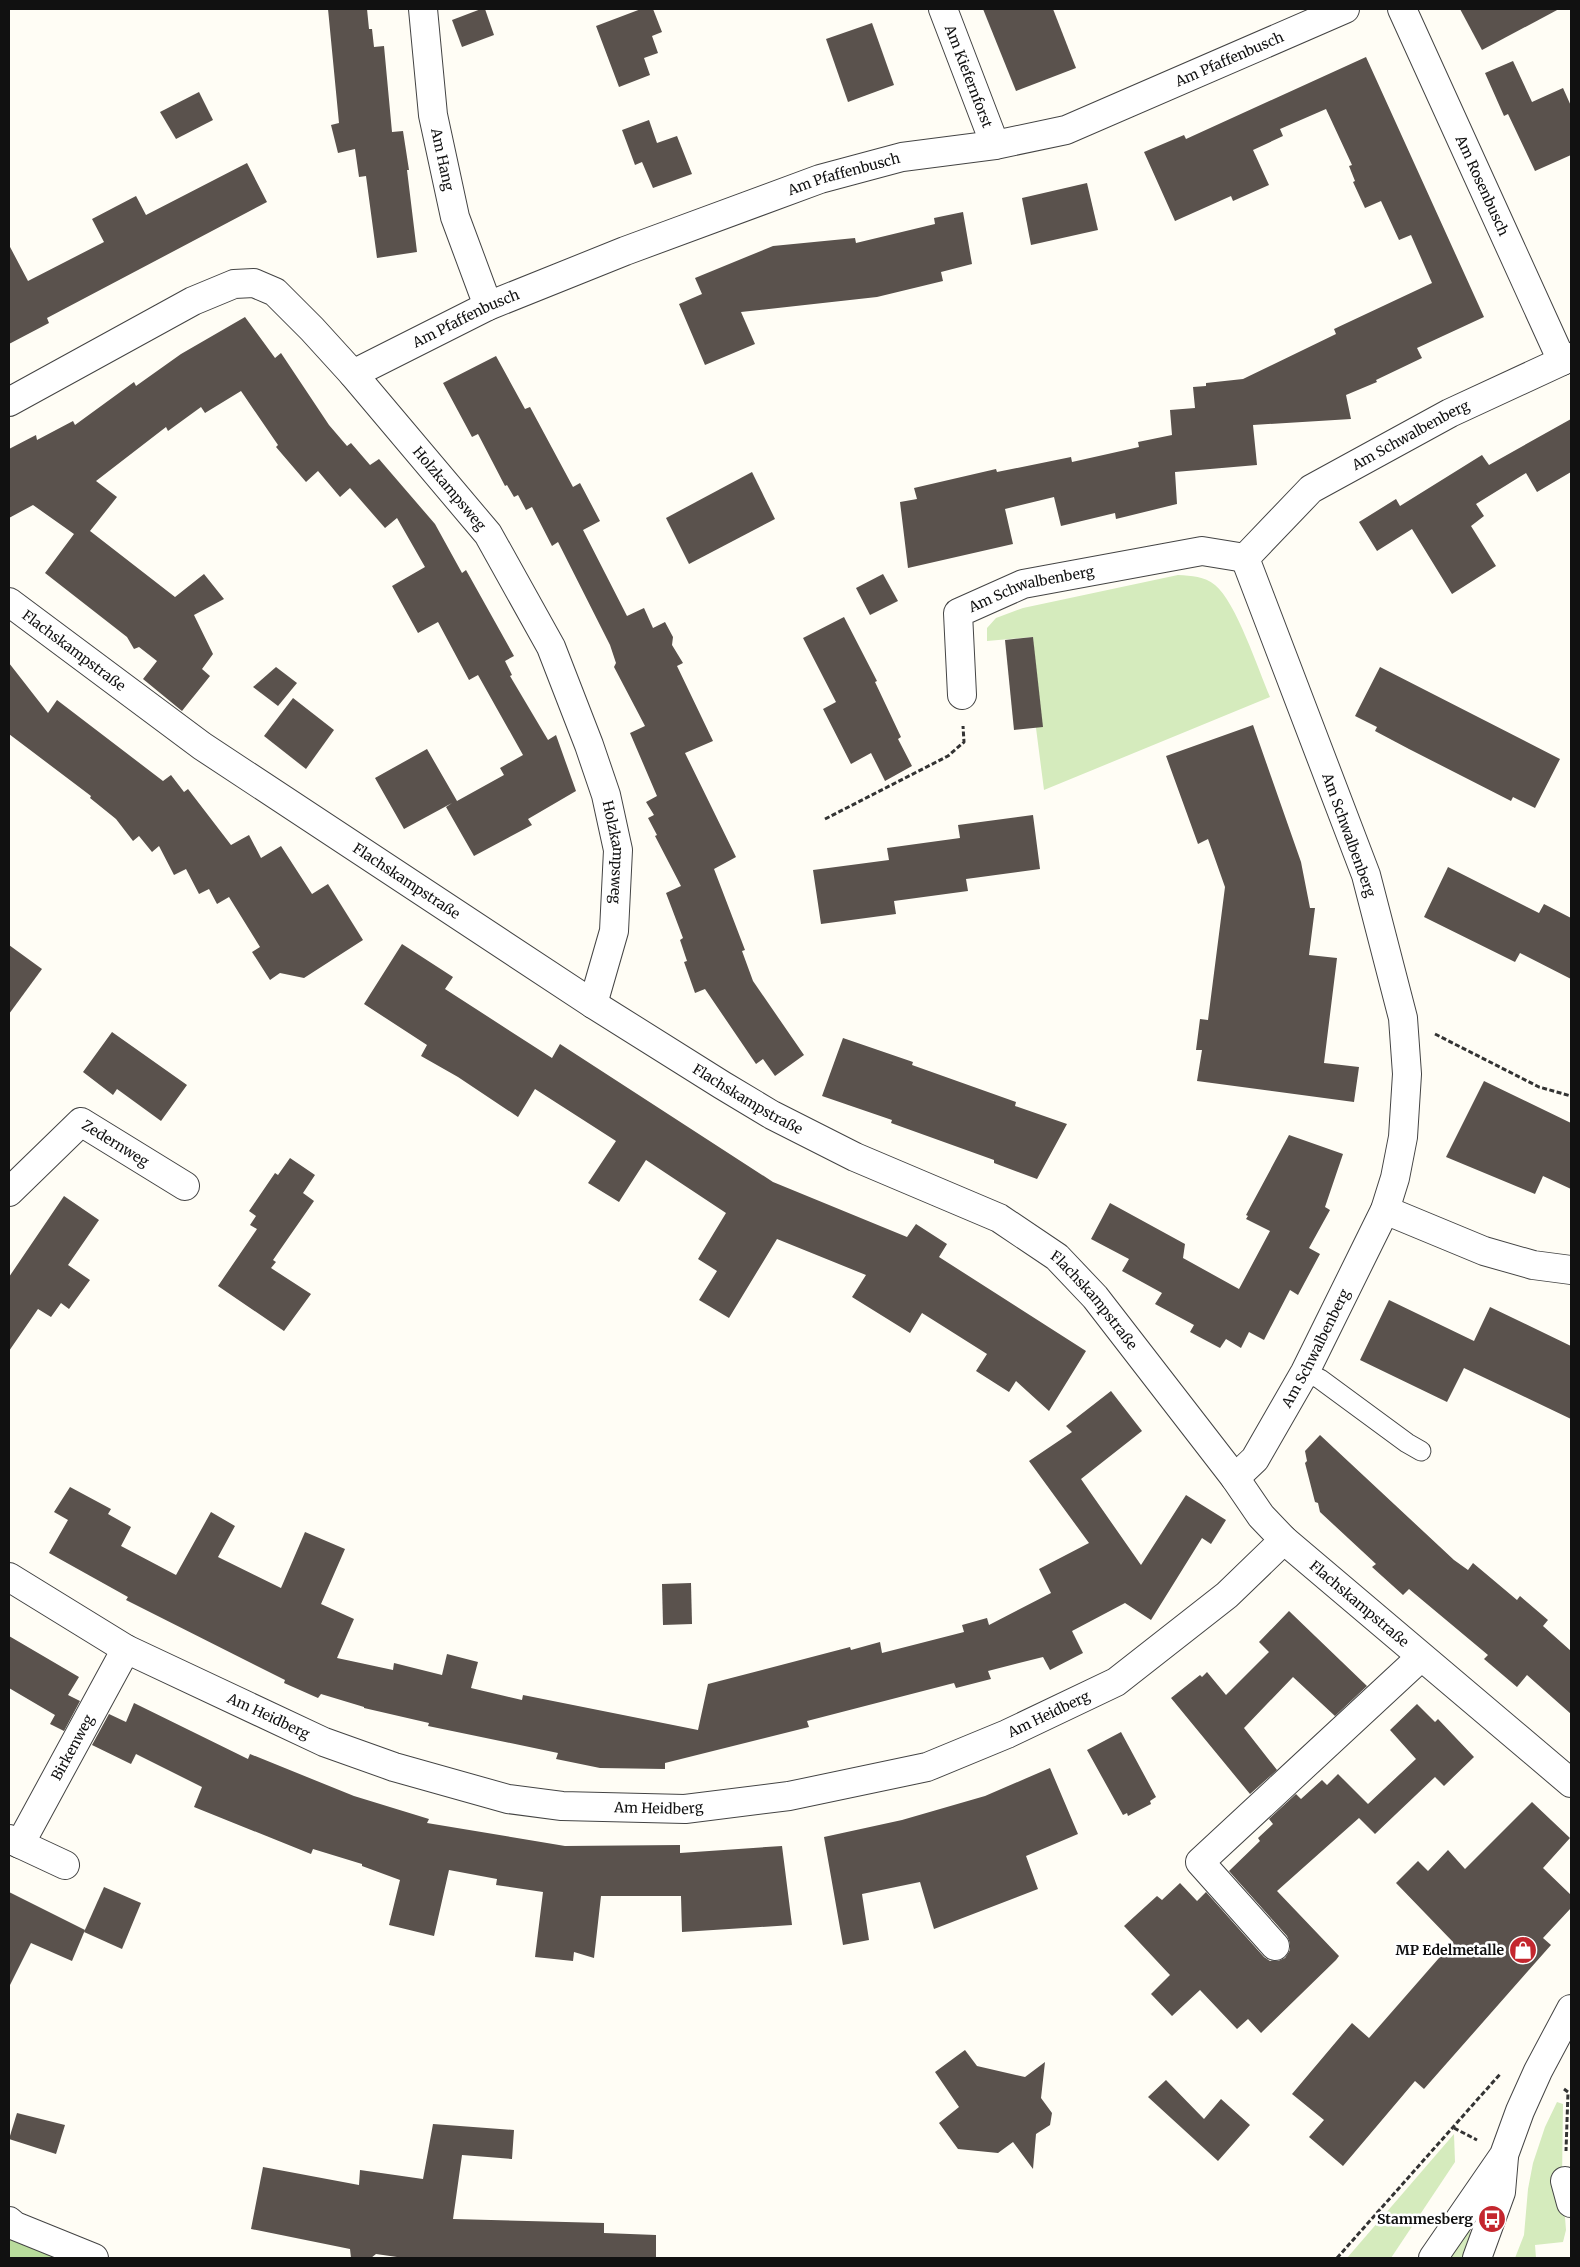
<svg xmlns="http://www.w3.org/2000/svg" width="1580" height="2267" font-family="Merriweather,serif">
	<rect width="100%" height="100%" fill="#fffdf5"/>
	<g fill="#d5ebbd">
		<path d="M 1178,575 C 1192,576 1204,576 1215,585 C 1236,602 1258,669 1270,697 L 1044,790 L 1036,728 L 1033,637 L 987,641 L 987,628 L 996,618 L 1023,608 Z"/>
		<path d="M 1557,2102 L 1563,2104 L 1562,2180 L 1566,2230 L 1563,2242 L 1535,2245 L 1536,2258 L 1515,2258 L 1524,2235 L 1528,2189 L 1533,2163 L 1545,2127 Z"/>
		<path d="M 1454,2134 L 1455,2162 L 1391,2258 L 1347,2258 Z"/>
		<path d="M 1468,2230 L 1478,2239 L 1470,2258 L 1442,2258 Z"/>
	</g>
	<path fill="#b9dc9c" d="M 9,2225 L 85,2258 L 9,2258 Z"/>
	<g fill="#5a524d">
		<path d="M 328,9 L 367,9 L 369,29 L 372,29 L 374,47 L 384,46 L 392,132 L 403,131 L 409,170 L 407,170 L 417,252 L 377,258 L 366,176 L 359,177 L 355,149 L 338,153 L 331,125 L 339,123 Z"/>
		<path d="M 481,9 L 485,9 L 494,35 L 462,47 L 452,20 Z"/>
		<path d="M 641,9 L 653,9 L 662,32 L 652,36 L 658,53 L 644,58 L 650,75 L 619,87 L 596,26 Z"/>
		<path d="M 983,9 L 1053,9 L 1076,68 L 1016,91 Z"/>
		<path d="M 1460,9 L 1559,9 L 1482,50 Z"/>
		<path d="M 872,23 L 894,85 L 848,102 L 826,39 Z"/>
		<path d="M 1366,57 L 1484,317 L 1417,348 L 1422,358 L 1376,380 L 1377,382 L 1346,395 L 1351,419 L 1253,425 L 1257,465 L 1175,472 L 1177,504 L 1116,519 L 1115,513 L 1061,526 L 1054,497 L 1005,509 L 1013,544 L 908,568 L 900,502 L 917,499 L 914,488 L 996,469 L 997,472 L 1071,457 L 1072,462 L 1139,447 L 1138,442 L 1172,435 L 1170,410 L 1195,408 L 1193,387 L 1206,386 L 1206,383 L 1243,379 L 1336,334 L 1334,329 L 1432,283 L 1411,235 L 1399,240 L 1381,201 L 1365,208 L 1353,182 L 1355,181 L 1349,166 L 1352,165 L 1326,109 L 1280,129 L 1283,136 L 1253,150 L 1269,185 L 1233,201 L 1231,196 L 1175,221 L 1144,152 L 1184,135 L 1186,139 Z"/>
		<path d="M 1513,61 L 1532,102 L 1563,88 L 1571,106 L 1571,155 L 1535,171 L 1508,114 L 1504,116 L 1485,73 Z"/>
		<path d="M 199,92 L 213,120 L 176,139 L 160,112 Z"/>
		<path d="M 649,120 L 657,143 L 677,136 L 692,174 L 653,188 L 642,162 L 635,165 L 622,130 Z"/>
		<path d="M 247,163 L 267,202 L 47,318 L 49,323 L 9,344 L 9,245 L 28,281 L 104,242 L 92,219 L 136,196 L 146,215 Z"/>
		<path d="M 1087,183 L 1098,230 L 1031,245 L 1022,198 Z"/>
		<path d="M 963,212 L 972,264 L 941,272 L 943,281 L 877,297 L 741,312 L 755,344 L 705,365 L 679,304 L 702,294 L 695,278 L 773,246 L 855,238 L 856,243 L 935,224 L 934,218 Z"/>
		<path d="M 245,317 L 275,358 L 281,353 L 329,425 L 347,446 L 351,443 L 370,465 L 379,459 L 435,524 L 462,573 L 466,570 L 514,656 L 505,661 L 512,675 L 510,676 L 548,740 L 556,735 L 576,791 L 528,819 L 532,825 L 474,856 L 446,807 L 452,803 L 404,829 L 375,778 L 427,749 L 457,801 L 504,775 L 500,768 L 523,755 L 478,675 L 469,680 L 438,622 L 418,633 L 392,586 L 425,567 L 397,518 L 385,528 L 350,488 L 340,497 L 318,471 L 306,482 L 276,447 L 278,445 L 241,391 L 205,413 L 201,407 L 168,431 L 166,427 L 96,481 L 117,497 L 90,531 L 175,597 L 204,574 L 224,599 L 194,615 L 213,654 L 202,669 L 210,676 L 182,711 L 143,679 L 157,661 L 139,647 L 134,649 L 127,637 L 45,573 L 74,534 L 33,505 L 9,518 L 9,449 L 36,435 L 37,440 L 73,421 L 75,425 L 134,382 L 136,386 L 181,354 Z"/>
		<path d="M 496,356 L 525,409 L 530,407 L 573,487 L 580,483 L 600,521 L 583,530 L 627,616 L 644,608 L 653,628 L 665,622 L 673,637 L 672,645 L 683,663 L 677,666 L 713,741 L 685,753 L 736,857 L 714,869 L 745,950 L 742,951 L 753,981 L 804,1055 L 775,1076 L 763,1059 L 756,1064 L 705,989 L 695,993 L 684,962 L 687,961 L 680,940 L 683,938 L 666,893 L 681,886 L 655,836 L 657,835 L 648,818 L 654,815 L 646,802 L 657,796 L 630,733 L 645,726 L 614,667 L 616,663 L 610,645 L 558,542 L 552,546 L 532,507 L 526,510 L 518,495 L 514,497 L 507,485 L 505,486 L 478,434 L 472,437 L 443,383 Z"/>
		<path d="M 1571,419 L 1571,472 L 1537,492 L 1526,473 L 1476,504 L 1484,516 L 1471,526 L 1496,566 L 1452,594 L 1412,529 L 1377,551 L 1359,522 L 1396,499 L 1400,506 L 1482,455 L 1489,465 Z"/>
		<path d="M 752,472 L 775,519 L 689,564 L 666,518 Z"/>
		<path d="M 883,574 L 898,601 L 870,615 L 856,588 Z"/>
		<path d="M 844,617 L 877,681 L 875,682 L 901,737 L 898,739 L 912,766 L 885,781 L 871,753 L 851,764 L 823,709 L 836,702 L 803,638 Z"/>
		<path d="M 1033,637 L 1043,727 L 1014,730 L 1005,640 Z"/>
		<path d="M 9,663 L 48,713 L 57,700 L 163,781 L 171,775 L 184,792 L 188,789 L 231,845 L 249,835 L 261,858 L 281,846 L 312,894 L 328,884 L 363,940 L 304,978 L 280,973 L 270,980 L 252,952 L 260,947 L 229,897 L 217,904 L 209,889 L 199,894 L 186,869 L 174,875 L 159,846 L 152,852 L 139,836 L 133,841 L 116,819 L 90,798 L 91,796 L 9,734 Z"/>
		<path d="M 276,667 L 297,683 L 278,706 L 253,687 Z"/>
		<path d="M 1380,667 L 1560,759 L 1535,808 L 1513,797 L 1511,801 L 1409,749 L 1375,731 L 1377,727 L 1355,716 Z"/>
		<path d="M 293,698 L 334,730 L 306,769 L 264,736 Z"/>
		<path d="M 1253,725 L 1301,862 L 1310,908 L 1315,908 L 1309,955 L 1337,958 L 1324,1063 L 1359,1067 L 1354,1102 L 1197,1081 L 1202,1050 L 1196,1050 L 1200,1019 L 1208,1020 L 1225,887 L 1208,839 L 1198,844 L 1166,756 Z"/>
		<path d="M 1033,815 L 1040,869 L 966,879 L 968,891 L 894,901 L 896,914 L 821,924 L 813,870 L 889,860 L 887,848 L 960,838 L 958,825 Z"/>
		<path d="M 1448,867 L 1539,913 L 1544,904 L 1571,918 L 1571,979 L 1520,953 L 1515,962 L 1424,917 Z"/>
		<path d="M 402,944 L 453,977 L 445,989 L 552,1058 L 560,1044 L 773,1182 L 907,1237 L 916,1224 L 947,1244 L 939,1257 L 1086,1351 L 1049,1411 L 1016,1381 L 1009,1392 L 976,1371 L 987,1354 L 922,1313 L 910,1333 L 852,1297 L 866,1275 L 777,1239 L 729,1318 L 699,1300 L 717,1271 L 698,1259 L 726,1213 L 646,1160 L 619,1202 L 588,1183 L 616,1141 L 535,1089 L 518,1117 L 458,1077 L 421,1056 L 427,1045 L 364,1004 Z"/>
		<path d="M 9,945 L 42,969 L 9,1014 Z"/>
		<path d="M 112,1032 L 187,1085 L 161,1121 L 117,1089 L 113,1095 L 83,1072 Z"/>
		<path d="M 843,1038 L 913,1062 L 912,1065 L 1016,1102 L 1015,1106 L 1067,1124 L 1037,1179 L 994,1163 L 994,1160 L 891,1123 L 892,1120 L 822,1096 Z"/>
		<path d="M 1484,1081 L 1571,1123 L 1571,1189 L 1543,1176 L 1535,1194 L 1446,1157 Z"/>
		<path d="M 1289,1135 L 1343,1154 L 1325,1207 L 1330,1210 L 1309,1248 L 1320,1254 L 1298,1295 L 1290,1290 L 1264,1340 L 1249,1332 L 1241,1348 L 1226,1339 L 1220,1348 L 1190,1332 L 1194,1325 L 1155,1304 L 1162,1293 L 1122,1271 L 1129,1259 L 1091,1239 L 1110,1203 L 1185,1244 L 1183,1258 L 1239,1289 L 1270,1231 L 1246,1219 L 1248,1216 L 1246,1215 Z"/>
		<path d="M 290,1158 L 315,1175 L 303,1193 L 314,1201 L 273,1260 L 276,1262 L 271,1268 L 311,1294 L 284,1331 L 218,1286 L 257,1229 L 250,1225 L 256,1216 L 249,1211 L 275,1173 L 278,1175 Z"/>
		<path d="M 64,1196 L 99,1220 L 68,1265 L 90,1280 L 69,1309 L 61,1303 L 51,1317 L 38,1309 L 9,1351 L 9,1277 Z"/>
		<path d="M 1389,1300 L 1474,1341 L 1490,1307 L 1571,1346 L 1571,1419 L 1464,1368 L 1447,1402 L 1360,1360 Z"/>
		<path d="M 1111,1391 L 1142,1431 L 1081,1479 L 1141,1565 L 1186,1495 L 1226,1520 L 1211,1544 L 1202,1538 L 1151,1620 L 1125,1603 L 1072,1631 L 1083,1653 L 1050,1670 L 1043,1657 L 988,1671 L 991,1679 L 956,1688 L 954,1683 L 807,1721 L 809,1727 L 665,1763 L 665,1769 L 600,1768 L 556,1759 L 558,1753 L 428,1726 L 429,1723 L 364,1708 L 364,1707 L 321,1694 L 318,1698 L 284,1683 L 285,1680 L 126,1600 L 128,1597 L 49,1553 L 68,1520 L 54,1512 L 70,1487 L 111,1509 L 108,1514 L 131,1527 L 121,1546 L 176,1575 L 211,1512 L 235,1526 L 218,1557 L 281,1588 L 305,1532 L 345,1549 L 321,1604 L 354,1619 L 337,1658 L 393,1670 L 394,1663 L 442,1675 L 447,1654 L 478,1662 L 471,1688 L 522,1700 L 523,1695 L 698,1730 L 708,1684 L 850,1647 L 851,1650 L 880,1642 L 882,1653 L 964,1632 L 962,1625 L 987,1618 L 989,1625 L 1051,1593 L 1039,1569 L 1089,1543 L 1029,1461 L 1072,1432 L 1066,1426 Z"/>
		<path d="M 1320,1435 L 1454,1560 L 1468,1570 L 1473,1563 L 1517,1600 L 1520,1596 L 1548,1620 L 1543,1626 L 1571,1651 L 1571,1714 L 1527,1675 L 1517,1687 L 1484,1659 L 1488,1655 L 1409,1589 L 1403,1595 L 1372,1567 L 1376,1564 L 1320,1512 L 1318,1503 L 1315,1502 L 1305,1463 L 1307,1461 L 1305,1451 Z"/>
		<path d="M 691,1583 L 692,1624 L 663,1625 L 662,1584 Z"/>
		<path d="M 1289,1611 L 1367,1686 L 1335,1716 L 1293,1677 L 1244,1728 L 1277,1770 L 1250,1794 L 1171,1698 L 1200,1675 L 1202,1677 L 1207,1672 L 1226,1695 L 1269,1652 L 1259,1642 Z"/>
		<path d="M 9,1636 L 79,1677 L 68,1695 L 80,1701 L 64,1731 L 50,1724 L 55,1715 L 9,1688 Z"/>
		<path d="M 134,1703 L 248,1759 L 250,1754 L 354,1796 L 429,1819 L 427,1823 L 565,1846 L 680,1845 L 680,1853 L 782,1846 L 792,1925 L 682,1932 L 681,1896 L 601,1896 L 594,1958 L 574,1952 L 573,1961 L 535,1957 L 543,1892 L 496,1885 L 497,1879 L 449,1870 L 434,1936 L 389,1925 L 400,1880 L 362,1866 L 362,1864 L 313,1849 L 311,1854 L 194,1807 L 202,1787 L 136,1754 L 131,1764 L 92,1745 L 109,1714 L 126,1722 Z"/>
		<path d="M 1417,1704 L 1435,1722 L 1438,1719 L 1474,1757 L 1444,1786 L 1435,1777 L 1375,1834 L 1359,1818 L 1277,1891 L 1339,1956 L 1336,1960 L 1261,2033 L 1248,2019 L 1237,2029 L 1200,1990 L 1172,2016 L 1151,1994 L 1170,1975 L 1124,1926 L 1157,1896 L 1162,1900 L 1180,1883 L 1197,1901 L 1206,1892 L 1264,1957 L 1270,1961 L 1278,1961 L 1285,1958 L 1290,1950 L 1290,1943 L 1287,1936 L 1229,1871 L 1260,1841 L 1258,1838 L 1273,1824 L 1269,1819 L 1296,1794 L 1301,1799 L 1322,1780 L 1327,1785 L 1338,1774 L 1368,1804 L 1416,1759 L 1390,1730 Z"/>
		<path d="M 1121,1732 L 1156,1797 L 1150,1801 L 1151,1804 L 1128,1816 L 1127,1813 L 1123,1815 L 1087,1750 Z"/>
		<path d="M 1050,1768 L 1078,1834 L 1026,1856 L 1038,1889 L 934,1929 L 920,1882 L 862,1894 L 869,1940 L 843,1945 L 824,1837 L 902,1820 L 985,1796 Z"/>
		<path d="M 1532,1802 L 1570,1838 L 1543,1868 L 1571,1895 L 1571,1908 L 1543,1938 L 1551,1945 L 1424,2089 L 1415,2081 L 1343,2166 L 1309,2137 L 1324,2120 L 1292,2094 L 1352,2023 L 1369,2038 L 1453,1942 L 1396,1883 L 1418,1861 L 1428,1871 L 1448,1850 L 1465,1869 Z"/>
		<path d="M 104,1887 L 141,1903 L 122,1949 L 84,1932 Z"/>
		<path d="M 9,1892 L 85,1930 L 72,1961 L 31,1943 L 9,1987 Z"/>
		<path d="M 965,2050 L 977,2066 L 1025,2077 L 1045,2062 L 1041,2098 L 1052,2113 L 1050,2125 L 1036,2134 L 1033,2169 L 1013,2142 L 998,2153 L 958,2149 L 939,2123 L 959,2107 L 935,2072 Z"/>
		<path d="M 1166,2080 L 1204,2119 L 1221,2099 L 1250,2125 L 1218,2161 L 1148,2097 Z"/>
		<path d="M 17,2113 L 65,2125 L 56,2154 L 9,2139 Z"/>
		<path d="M 433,2124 L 514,2130 L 512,2159 L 462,2155 L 453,2219 L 604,2223 L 604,2233 L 656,2235 L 656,2258 L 404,2258 L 376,2254 L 371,2258 L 351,2258 L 350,2249 L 251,2229 L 263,2167 L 359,2185 L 360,2170 L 423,2179 Z"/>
	</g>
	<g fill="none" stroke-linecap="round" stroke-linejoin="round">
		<g stroke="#444" stroke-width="21">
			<path id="service" d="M 1305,1372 L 1320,1379 L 1407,1443 L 1421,1451"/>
		</g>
		<g stroke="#444" stroke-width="30">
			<g id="minor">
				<path id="s1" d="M 423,9 L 433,115 L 455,217 L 488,306"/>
				<path id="s2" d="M 943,9 L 995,145"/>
				<path id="s3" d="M 1402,9 L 1562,361"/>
				<path id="s4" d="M 353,374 L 488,306 L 625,251 L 820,179 L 902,157 L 995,145 L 1066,130 L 1345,9"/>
				<path id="s5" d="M 9,402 L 193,301 L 234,284 L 254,283 L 275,292 L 312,329 L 353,374 L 488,534 L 551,647 L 589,745 L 606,795 L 618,850 L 614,931 L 593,1004"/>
				<path id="s6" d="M 9,602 L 202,746 L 593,1004 L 722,1085 L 772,1115 L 855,1157 L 999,1218 L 1057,1257 L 1095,1297 L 1235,1478 L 1261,1516 L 1284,1540 L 1571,1783"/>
				<path id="s7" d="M 962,695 L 958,613 L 1023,584 L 1202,551 L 1245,558"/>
				<path id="s8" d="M 9,1192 L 81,1122 L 185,1186"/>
				<path d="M 1385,1210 L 1484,1251 L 1533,1265 L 1571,1270"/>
				<path id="s9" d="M 1235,1478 L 1255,1459 L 1305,1372 L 1385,1210 L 1395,1178 L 1403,1137 L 1407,1074 L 1403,1018 L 1366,875 L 1245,558 L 1311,489 L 1450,413 L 1571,357"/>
				<path id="s10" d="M 9,1577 L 126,1649 L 324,1742 L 394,1767 L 508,1799 L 562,1806 L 685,1809 L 789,1796 L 927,1767 L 1007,1734 L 1116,1682 L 1227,1595 L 1284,1540"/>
				<path id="s11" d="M 9,1839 L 20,1844 L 126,1649"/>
				<path d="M 20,1844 L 65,1865"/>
				<path d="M 1275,1946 L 1200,1862 L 1421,1657"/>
				<path d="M 1565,2181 L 1571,2203"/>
				<path d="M 9,2221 L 15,2226 L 94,2258"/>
			</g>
		</g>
		<g stroke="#444" stroke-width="30">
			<g id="tertiary">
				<path d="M 1433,2258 L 1504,2155 L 1520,2111 L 1538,2071 L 1571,2009"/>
				<path d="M 1477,2258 L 1501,2192 L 1504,2157"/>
			</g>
		</g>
		<g stroke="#333" stroke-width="3" stroke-dasharray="5 2.5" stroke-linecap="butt">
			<path d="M 825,819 L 948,756 L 964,742 L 963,726"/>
			<path d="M 1435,1034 L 1539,1087 L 1571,1096"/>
			<path d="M 1564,2089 L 1568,2092 L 1566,2151"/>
			<path d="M 1454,2128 L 1477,2140"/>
			<path d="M 1337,2258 L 1501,2073"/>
		</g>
		<use href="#service" stroke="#fff" stroke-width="19"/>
		<use href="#minor" stroke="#fff" stroke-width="28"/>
		<use href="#tertiary" stroke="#fff" stroke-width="28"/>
	</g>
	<defs>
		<g id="shop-disc" transform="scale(1.4375)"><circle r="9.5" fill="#c4262e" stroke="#fff"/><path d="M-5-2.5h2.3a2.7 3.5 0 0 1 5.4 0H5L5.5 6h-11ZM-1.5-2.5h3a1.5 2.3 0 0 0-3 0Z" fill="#fff"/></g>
		<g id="bus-disc" transform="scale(1.4375)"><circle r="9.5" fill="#c4262e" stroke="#fff"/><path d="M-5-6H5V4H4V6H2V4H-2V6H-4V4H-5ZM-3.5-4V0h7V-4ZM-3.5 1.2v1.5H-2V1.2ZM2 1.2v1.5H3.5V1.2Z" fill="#fff"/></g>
	</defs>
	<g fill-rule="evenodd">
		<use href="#shop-disc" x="1523" y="1950"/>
		<use href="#bus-disc" x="1492" y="2219"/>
	</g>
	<g text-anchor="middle" stroke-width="5" stroke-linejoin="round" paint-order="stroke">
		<g font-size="14" fill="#111" stroke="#fff">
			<text dy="5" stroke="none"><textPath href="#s4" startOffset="936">Am Pfaffenbusch</textPath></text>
			<text dy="5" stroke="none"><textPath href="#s2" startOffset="72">Am Kiefernforst</textPath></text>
			<text dy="5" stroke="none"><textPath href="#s1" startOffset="152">Am Hang</textPath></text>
			<text dy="5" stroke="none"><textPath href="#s4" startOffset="531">Am Pfaffenbusch</textPath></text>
			<text dy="5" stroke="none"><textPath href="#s3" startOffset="194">Am Rosenbusch</textPath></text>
			<text dy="5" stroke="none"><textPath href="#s4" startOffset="126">Am Pfaffenbusch</textPath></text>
			<text dy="5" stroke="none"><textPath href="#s9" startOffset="1199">Am Schwalbenberg</textPath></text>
			<text dy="5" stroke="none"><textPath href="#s5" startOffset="560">Holzkampsweg</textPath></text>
			<text dy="5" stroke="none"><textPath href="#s7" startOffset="160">Am Schwalbenberg</textPath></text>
			<text dy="5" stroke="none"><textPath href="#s6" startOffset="81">Flachskampstraße</textPath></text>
			<text transform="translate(1349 835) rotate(70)" y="5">Am Schwalbenberg</text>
			<text dy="5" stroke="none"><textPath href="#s5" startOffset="965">Holzkampsweg</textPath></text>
			<text dy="5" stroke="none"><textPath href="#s6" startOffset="486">Flachskampstraße</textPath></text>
			<text dy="5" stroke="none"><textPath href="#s6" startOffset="891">Flachskampstraße</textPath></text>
			<text dy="5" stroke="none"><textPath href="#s8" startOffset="141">Zedernweg</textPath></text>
			<text dy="5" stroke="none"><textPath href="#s6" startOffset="1296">Flachskampstraße</textPath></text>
			<text dy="5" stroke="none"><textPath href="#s9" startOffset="154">Am Schwalbenberg</textPath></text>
			<text dy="5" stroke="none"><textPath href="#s6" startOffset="1701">Flachskampstraße</textPath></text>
			<text dy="5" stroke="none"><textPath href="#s10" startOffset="1105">Am Heidberg</textPath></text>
			<text dy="5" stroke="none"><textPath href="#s10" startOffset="295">Am Heidberg</textPath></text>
			<text dy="5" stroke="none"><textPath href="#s11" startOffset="122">Birkenweg</textPath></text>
			<text dy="5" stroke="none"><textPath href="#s10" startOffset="700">Am Heidberg</textPath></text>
		</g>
		<g font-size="14" font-weight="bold" fill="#111" stroke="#fff" text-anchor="end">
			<text x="1504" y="1955">MP Edelmetalle</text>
			<text x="1473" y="2224">Stammesberg</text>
		</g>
	</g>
	<rect width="1580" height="2267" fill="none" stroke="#111111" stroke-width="20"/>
</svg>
